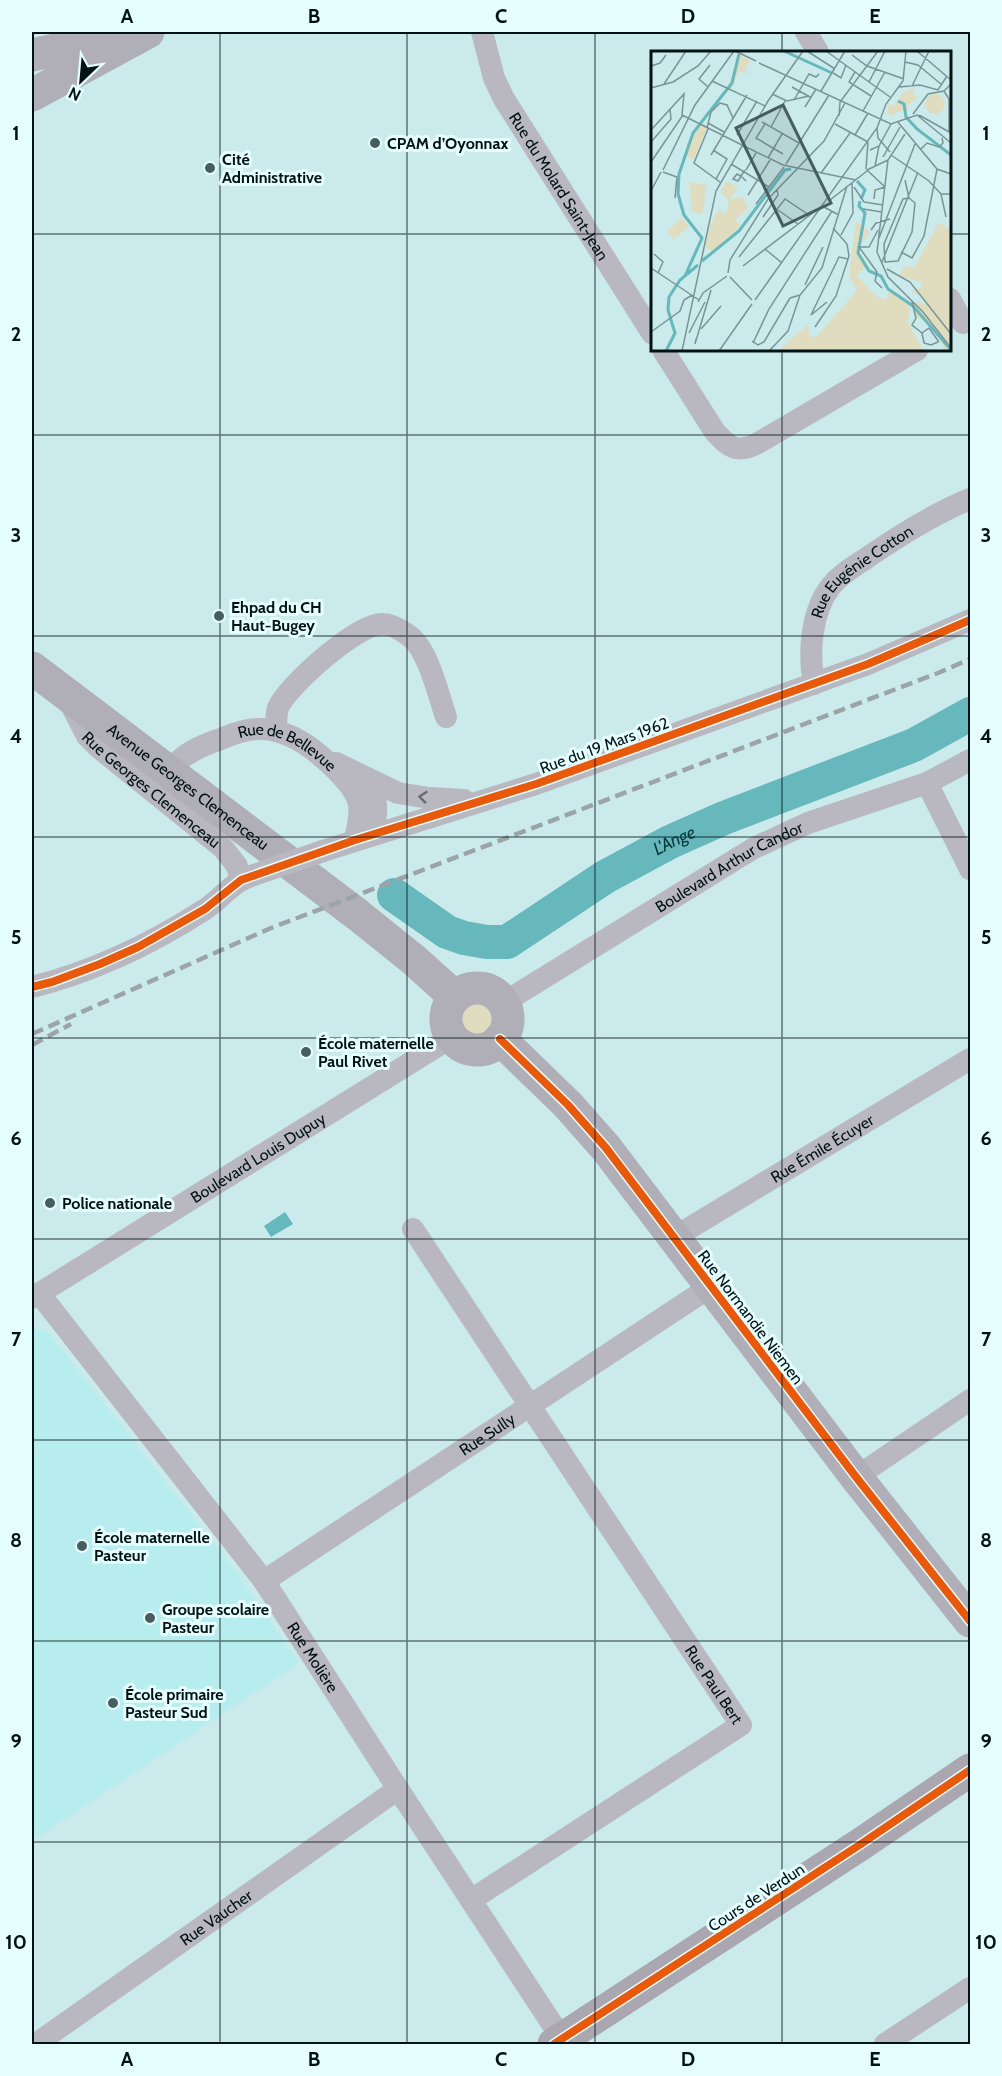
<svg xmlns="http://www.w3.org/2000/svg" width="1002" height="2076" font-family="Cabin,sans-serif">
	<rect width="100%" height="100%" fill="#caeaec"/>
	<path fill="#b8edef" d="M 32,1327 L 48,1332 L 237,1573 L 299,1663 L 32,1841 Z"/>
	<circle fill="#e0dcbf" cx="478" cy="1020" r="16"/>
	<path fill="#66b8bc" d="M 285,1212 L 293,1224 L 271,1237 L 264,1226 Z"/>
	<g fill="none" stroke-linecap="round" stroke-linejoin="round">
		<path stroke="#66b8bc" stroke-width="34" id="s1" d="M 394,895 L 447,932 L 464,938 L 487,942 L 507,942 L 605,877 L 670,842 L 724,818 L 914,745 L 970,714"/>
		<g stroke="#b9b8c0" stroke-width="22">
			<path id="s2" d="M 482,32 L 494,78 L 504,99 L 652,333"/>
			<path d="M 806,32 L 818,52"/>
			<path d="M 950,299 L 963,323"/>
			<path d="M 663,350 L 715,432 C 730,448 737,454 758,443 L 917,350"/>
			<path id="s3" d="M 814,684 C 808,654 811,611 831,586 C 841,573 857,565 871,555 C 902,534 935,513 970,499"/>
			<path id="s4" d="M 69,701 L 87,736 L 99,748 L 223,848 L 237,866 L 241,880"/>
			<path d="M 276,731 C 276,724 276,714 278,708 C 287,686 359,622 383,624 C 391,624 401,630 408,635 C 428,648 438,694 446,717"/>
			<path d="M 336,763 L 398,793 L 429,798 L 464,800"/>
			<path id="s5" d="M 169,772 C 181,755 198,747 218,740 C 231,735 247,728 262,729 C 291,730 316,750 336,770 C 345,780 356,790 359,804 C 361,816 357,828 355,840"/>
			<path d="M 359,776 C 381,795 377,809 373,834"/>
			<path d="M 927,783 L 970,869"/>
			<path d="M 323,851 L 536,784 L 868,664 L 970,620"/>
			<path d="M 32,987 C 92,972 151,944 204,910 C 217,902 227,889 240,881 C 247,877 257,874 265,871"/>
			<path id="s6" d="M 503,1003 L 754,848 L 808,823 L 927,783 L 970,760"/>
			<path id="s7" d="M 413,1229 L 741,1725 L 471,1900"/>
			<path id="s8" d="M 673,1238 L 970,1059"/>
			<path id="s9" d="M 39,1293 L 264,1581 L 398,1789 L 562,2039"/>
			<path id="s10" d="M 32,1298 L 452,1037"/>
			<path d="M 856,1477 L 970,1400"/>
			<path id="s11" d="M 264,1581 L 710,1287"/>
			<path id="s12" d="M 36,2044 L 398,1789"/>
			<path d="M 885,2044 L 970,1988"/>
		</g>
		<g stroke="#b0aeb7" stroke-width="33">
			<path d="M 32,55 L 117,37"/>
			<path d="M 32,95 L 148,32"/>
			<path id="s13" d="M 32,668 L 358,915 L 414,960 L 455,997"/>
			<circle cx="477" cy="1019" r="31"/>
			<path d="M 500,1039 L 568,1105 L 606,1148 L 856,1477 L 970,1621"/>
		</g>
		<path stroke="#aba7b1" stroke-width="33" d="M 554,2044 L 861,1844 L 970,1770"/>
		<g stroke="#9ca4a9" stroke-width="4.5" stroke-dasharray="12 6" stroke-linecap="butt">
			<path d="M 32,1034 L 271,928 L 938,673 L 970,659"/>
			<path d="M 32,1045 L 71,1024"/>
		</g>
		<path stroke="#b9b8c0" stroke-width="22" d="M 265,871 L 323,851"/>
		<g stroke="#e6fdfe" stroke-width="11">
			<g id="cycleway">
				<path d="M 32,987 L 52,982 L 100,964 L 138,947 L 205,909 L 241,880 L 355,840 L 536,784 L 868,664 L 970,620"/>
				<path d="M 500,1039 L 568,1105 L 606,1148 L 856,1477 L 970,1621"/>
				<path d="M 554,2044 L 861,1844 L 970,1770"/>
			</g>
		</g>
		<use href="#cycleway" stroke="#e8590c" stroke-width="8"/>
	</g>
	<defs><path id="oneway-chevron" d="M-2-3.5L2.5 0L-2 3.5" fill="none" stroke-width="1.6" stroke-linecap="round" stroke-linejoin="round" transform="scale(1.5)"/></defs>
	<use stroke="#666d73" href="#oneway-chevron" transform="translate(423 797) rotate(-174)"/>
	<path fill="none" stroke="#001214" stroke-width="1.5" stroke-opacity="0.55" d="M 220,32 L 220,2044M 407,32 L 407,2044M 595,32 L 595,2044M 782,32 L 782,52M 32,234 L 652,234M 950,234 L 970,234M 782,350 L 782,2044M 32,435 L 970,435M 32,636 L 970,636M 32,837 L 970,837M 32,1038 L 970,1038M 32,1239 L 970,1239M 32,1440 L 970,1440M 32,1641 L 970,1641M 32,1842 L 970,1842"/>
	<g fill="#475e60" stroke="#e6fdfe" stroke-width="2">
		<circle cx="375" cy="143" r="6"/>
		<circle cx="210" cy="168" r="6"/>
		<circle cx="219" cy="616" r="6"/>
		<circle cx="306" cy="1052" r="6"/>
		<circle cx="50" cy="1203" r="6"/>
		<circle cx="82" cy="1546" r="6"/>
		<circle cx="150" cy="1618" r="6"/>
		<circle cx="113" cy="1703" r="6"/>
	</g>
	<g text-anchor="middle" stroke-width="6" stroke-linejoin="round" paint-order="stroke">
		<g font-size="16" font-weight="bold" fill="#001214" stroke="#e6fdfe" text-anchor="start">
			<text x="387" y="149">CPAM d’Oyonnax</text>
			<text x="222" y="165">Cité<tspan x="222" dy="18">Administrative</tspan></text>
			<text x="231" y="613">Ehpad du CH<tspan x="231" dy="18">Haut-Bugey</tspan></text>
			<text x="318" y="1049">École maternelle<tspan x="318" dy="18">Paul Rivet</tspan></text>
			<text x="62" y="1209">Police nationale</text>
			<text x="94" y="1543">École maternelle<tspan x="94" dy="18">Pasteur</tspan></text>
			<text x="162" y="1615">Groupe scolaire<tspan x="162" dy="18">Pasteur</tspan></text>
			<text x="125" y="1700">École primaire<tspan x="125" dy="18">Pasteur Sud</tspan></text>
		</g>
		<g font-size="16" fill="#001214" stroke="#e6fdfe">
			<text dy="6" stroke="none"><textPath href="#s2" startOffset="174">Rue du Molard Saint-Jean</textPath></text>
			<text dy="6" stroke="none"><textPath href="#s3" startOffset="134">Rue Eugénie Cotton</textPath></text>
			<text transform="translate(604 745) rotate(-20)" y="6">Rue du 19 Mars 1962</text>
			<text dy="6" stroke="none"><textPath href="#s5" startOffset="135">Rue de Bellevue</textPath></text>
			<text dy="6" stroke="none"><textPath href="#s13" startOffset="196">Avenue Georges Clemenceau</textPath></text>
			<text dy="6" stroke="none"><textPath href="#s4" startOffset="123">Rue Georges Clemenceau</textPath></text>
			<text dy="6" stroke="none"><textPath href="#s6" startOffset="264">Boulevard Arthur Candor</textPath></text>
			<text dy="6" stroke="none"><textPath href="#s8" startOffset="174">Rue Émile Écuyer</textPath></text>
			<text dy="6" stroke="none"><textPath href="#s10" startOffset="266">Boulevard Louis Dupuy</textPath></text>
			<text transform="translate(751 1317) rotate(53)" y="6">Rue Normandie Niemen</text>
			<text dy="6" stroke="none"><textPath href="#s11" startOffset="267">Rue Sully</textPath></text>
			<text dy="6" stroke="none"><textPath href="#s9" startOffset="456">Rue Molière</textPath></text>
			<text dy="6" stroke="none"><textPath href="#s7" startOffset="546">Rue Paul Bert</textPath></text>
			<text transform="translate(756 1897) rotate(-33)" y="6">Cours de Verdun</text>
			<text dy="6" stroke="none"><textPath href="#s12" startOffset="220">Rue Vaucher</textPath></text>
		</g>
		<g font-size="18" font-style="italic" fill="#083a3c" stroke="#e6fdfe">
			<text dy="6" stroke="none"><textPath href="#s1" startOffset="322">L'Ange</textPath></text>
		</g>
	</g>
	<g transform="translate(651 51)">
		<rect width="300" height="300" fill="#caeaec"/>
		<path d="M 87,3 L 99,10 L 94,19 L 99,23 L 88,20 L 80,38 L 77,37 ZM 264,36 L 261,40 L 266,47 L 256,55 L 257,59 L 245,61 L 241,65 L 237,62 L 237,53 L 242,55 L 254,40 ZM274 53a10 10 0 1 1 20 0a10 10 0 1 1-20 0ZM 49,73 L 56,77 L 43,109 L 33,104 ZM 76,130 L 87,137 L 79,148 L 92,146 L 97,157 L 84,169 L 90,174 L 62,201 L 54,195 L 62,168 L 68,159 L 75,163 L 78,149 L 69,141 ZM 39,131 L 56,134 L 51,164 L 40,159 ZM 30,167 L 38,175 L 23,189 L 16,181 ZM 205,170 L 219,181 L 207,198 L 216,213 L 206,225 L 225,245 L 235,249 L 239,237 L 259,251 L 257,272 L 273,300 L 127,300 L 157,273 L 158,284 L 164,287 L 206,240 L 198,225 ZM 288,171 L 300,179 L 300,300 L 294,300 L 286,280 L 265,265 L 262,257 L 265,251 L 274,253 L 273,247 L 260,240 L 271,236 L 271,231 L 248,225 L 254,215 L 263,217 Z" fill="#e0dcbf"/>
		<path fill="none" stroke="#66b8bc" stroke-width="3" d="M 133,0 L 181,22M 247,50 L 253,53 L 255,66 L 266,78 L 300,104M 206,130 L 214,139 L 210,148M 209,150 L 208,155 L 214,162 L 207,202 L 218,220 L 230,225 L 237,238 L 262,255 L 300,299M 51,210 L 88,180 L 134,119 L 140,118M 34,225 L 51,187 L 33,164 L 27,143 L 28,123 L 42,82 L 81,32 L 88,3M 15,300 L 24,282 L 17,259 L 18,246 L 29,229 L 47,214"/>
		<path fill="none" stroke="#799496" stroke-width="1.5" d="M 84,0 L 105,10M 156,0 L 184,18M 175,0 L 239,46M 266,0 L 300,29M 201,4 L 216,15 L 253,28M 254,11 L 267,14 L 291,34M 108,12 L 240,73 L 266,64 L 300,92M 0,15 L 9,12 L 15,4M 204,21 L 198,31 L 220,45M 182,22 L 190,27 L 195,14M 61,30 L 114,55M 218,31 L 234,0M 13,33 L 35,0M 261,35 L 278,0M 57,36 L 48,28 L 59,14M 141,36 L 159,46M 248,36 L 269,34 L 287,39 L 296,25M 0,37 L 22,31 L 47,15 L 60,0M 170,40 L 194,0M 293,40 L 298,48 L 298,80M 121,43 L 136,50 L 158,45M 143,49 L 158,23 L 165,26 L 168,23M 154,56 L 165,38M 212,60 L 234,21M 262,63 L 277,43 L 293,40 L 300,33M 268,64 L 300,82M 188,65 L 189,51 L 227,0M 246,70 L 286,118 L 300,123M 111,71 L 148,92M 57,72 L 73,81M 114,73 L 105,87 L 132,103M 184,73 L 217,91M 120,76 L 134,50M 56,77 L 60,61 L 69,52 L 76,54 L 82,67M 226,77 L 227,87 L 239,101M 57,78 L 43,112 L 69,131M 0,79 L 33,43 L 31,64 L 91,94M 254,83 L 237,109 L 226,201 L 237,226 L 272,261 L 300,297M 86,84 L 106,50M 204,84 L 217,62M 0,91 L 20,68 L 19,58M 91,94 L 132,114 L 205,129M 270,98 L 276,92 L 288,96 L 292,92 L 291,87M 62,99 L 76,108 L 65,128M 219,99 L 228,95 L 240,73M 60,104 L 96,44M 240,104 L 278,130 L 290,143 L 300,143M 232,106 L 249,76M 117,107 L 131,83M 0,111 L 32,64M 80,113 L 118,136M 135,113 L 178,44M 224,115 L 228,95M 215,118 L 217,91M 12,119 L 44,54 L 83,0M 95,119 L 105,102M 12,121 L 26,126 L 24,147M 170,122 L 199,82M 93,128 L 95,130 L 90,125 L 86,123 L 82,128 L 87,130 L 90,125 L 94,119M 254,129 L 258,147M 203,136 L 213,151M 234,136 L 216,119 L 237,109M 0,140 L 10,121M 290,143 L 295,166M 97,144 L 119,109M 258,147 L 264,152 L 261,181 L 247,210 L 234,211 L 233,193 L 252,148 ZM 223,148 L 224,139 L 234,136M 179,149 L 216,120M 213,151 L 232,154M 105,153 L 133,116M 171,155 L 188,164M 212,158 L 231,161M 127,159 L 147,173M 114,163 L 112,166 L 127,144 L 126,138M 220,179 L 225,172 L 239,168M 227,179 L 218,196 L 208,196 L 226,221 L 224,230 L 231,237M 190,184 L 202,162 L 201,132M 228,187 L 264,93M 114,198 L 131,212M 250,201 L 261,207 L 273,185 L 286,118M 3,203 L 12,211 L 7,222M 88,206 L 134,148 L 158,164M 231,211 L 267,121M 92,215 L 167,158M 0,217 L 48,249M 236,218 L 259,231 L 300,283M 77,222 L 79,209 L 117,148 L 173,90 L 194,52M 79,226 L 101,249M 154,234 L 172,196M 104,249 L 226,77 L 235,53 L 252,30 L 255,0M 47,251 L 52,242 L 76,225M 261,251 L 265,267 L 261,274 L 271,282M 160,264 L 188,206 L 197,208M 160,264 L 176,251M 164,276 L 185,245 L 198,205 L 196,193 L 182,177M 50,278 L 70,255M 0,281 L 29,260 L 33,249 L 41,244M 38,282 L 54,251M 271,282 L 273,292 L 280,294 L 287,291M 271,282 L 278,277 L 288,291M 45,288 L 44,293 L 60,239M 101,290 L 107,294 L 113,291 L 139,247 L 149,244M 102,292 L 118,258 L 181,160M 31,300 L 65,140 L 117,50 L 152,0M 68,300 L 101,253M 118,300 L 137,280 L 149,244 L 171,217 L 196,135"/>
		<path fill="#475e60" fill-opacity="0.15" stroke="#475e60" stroke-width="3" d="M 132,54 L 180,152 L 132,175 L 85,77 Z"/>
		<rect width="300" height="300" fill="none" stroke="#001214" stroke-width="3"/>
	</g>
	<rect width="1002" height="2076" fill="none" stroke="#e6fdfe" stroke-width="66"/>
	<g transform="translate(81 81) rotate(206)" stroke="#e6fdfe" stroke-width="4.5" paint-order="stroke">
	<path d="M0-4.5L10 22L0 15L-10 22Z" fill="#001214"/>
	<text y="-9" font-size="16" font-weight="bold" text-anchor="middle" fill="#001214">N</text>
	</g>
	<rect x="33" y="33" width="936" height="2010" fill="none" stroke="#001214" stroke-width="2"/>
	<g font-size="20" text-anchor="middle" font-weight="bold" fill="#001214">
		<text x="127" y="23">A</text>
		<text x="314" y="23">B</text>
		<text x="501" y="23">C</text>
		<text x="688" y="23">D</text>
		<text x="875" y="23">E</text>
		<text x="16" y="140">1</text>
		<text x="986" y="140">1</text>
		<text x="16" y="341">2</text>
		<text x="986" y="341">2</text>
		<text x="16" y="542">3</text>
		<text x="986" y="542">3</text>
		<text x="16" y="743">4</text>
		<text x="986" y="743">4</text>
		<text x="16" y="944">5</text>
		<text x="986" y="944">5</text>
		<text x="16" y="1145">6</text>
		<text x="986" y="1145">6</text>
		<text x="16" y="1346">7</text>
		<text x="986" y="1346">7</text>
		<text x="16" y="1547">8</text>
		<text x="986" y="1547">8</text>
		<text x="16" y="1748">9</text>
		<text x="986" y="1748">9</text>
		<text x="16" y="1949">10</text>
		<text x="986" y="1949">10</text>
		<text x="127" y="2066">A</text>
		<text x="314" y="2066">B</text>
		<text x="501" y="2066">C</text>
		<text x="688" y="2066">D</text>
		<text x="875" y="2066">E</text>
	</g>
</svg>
